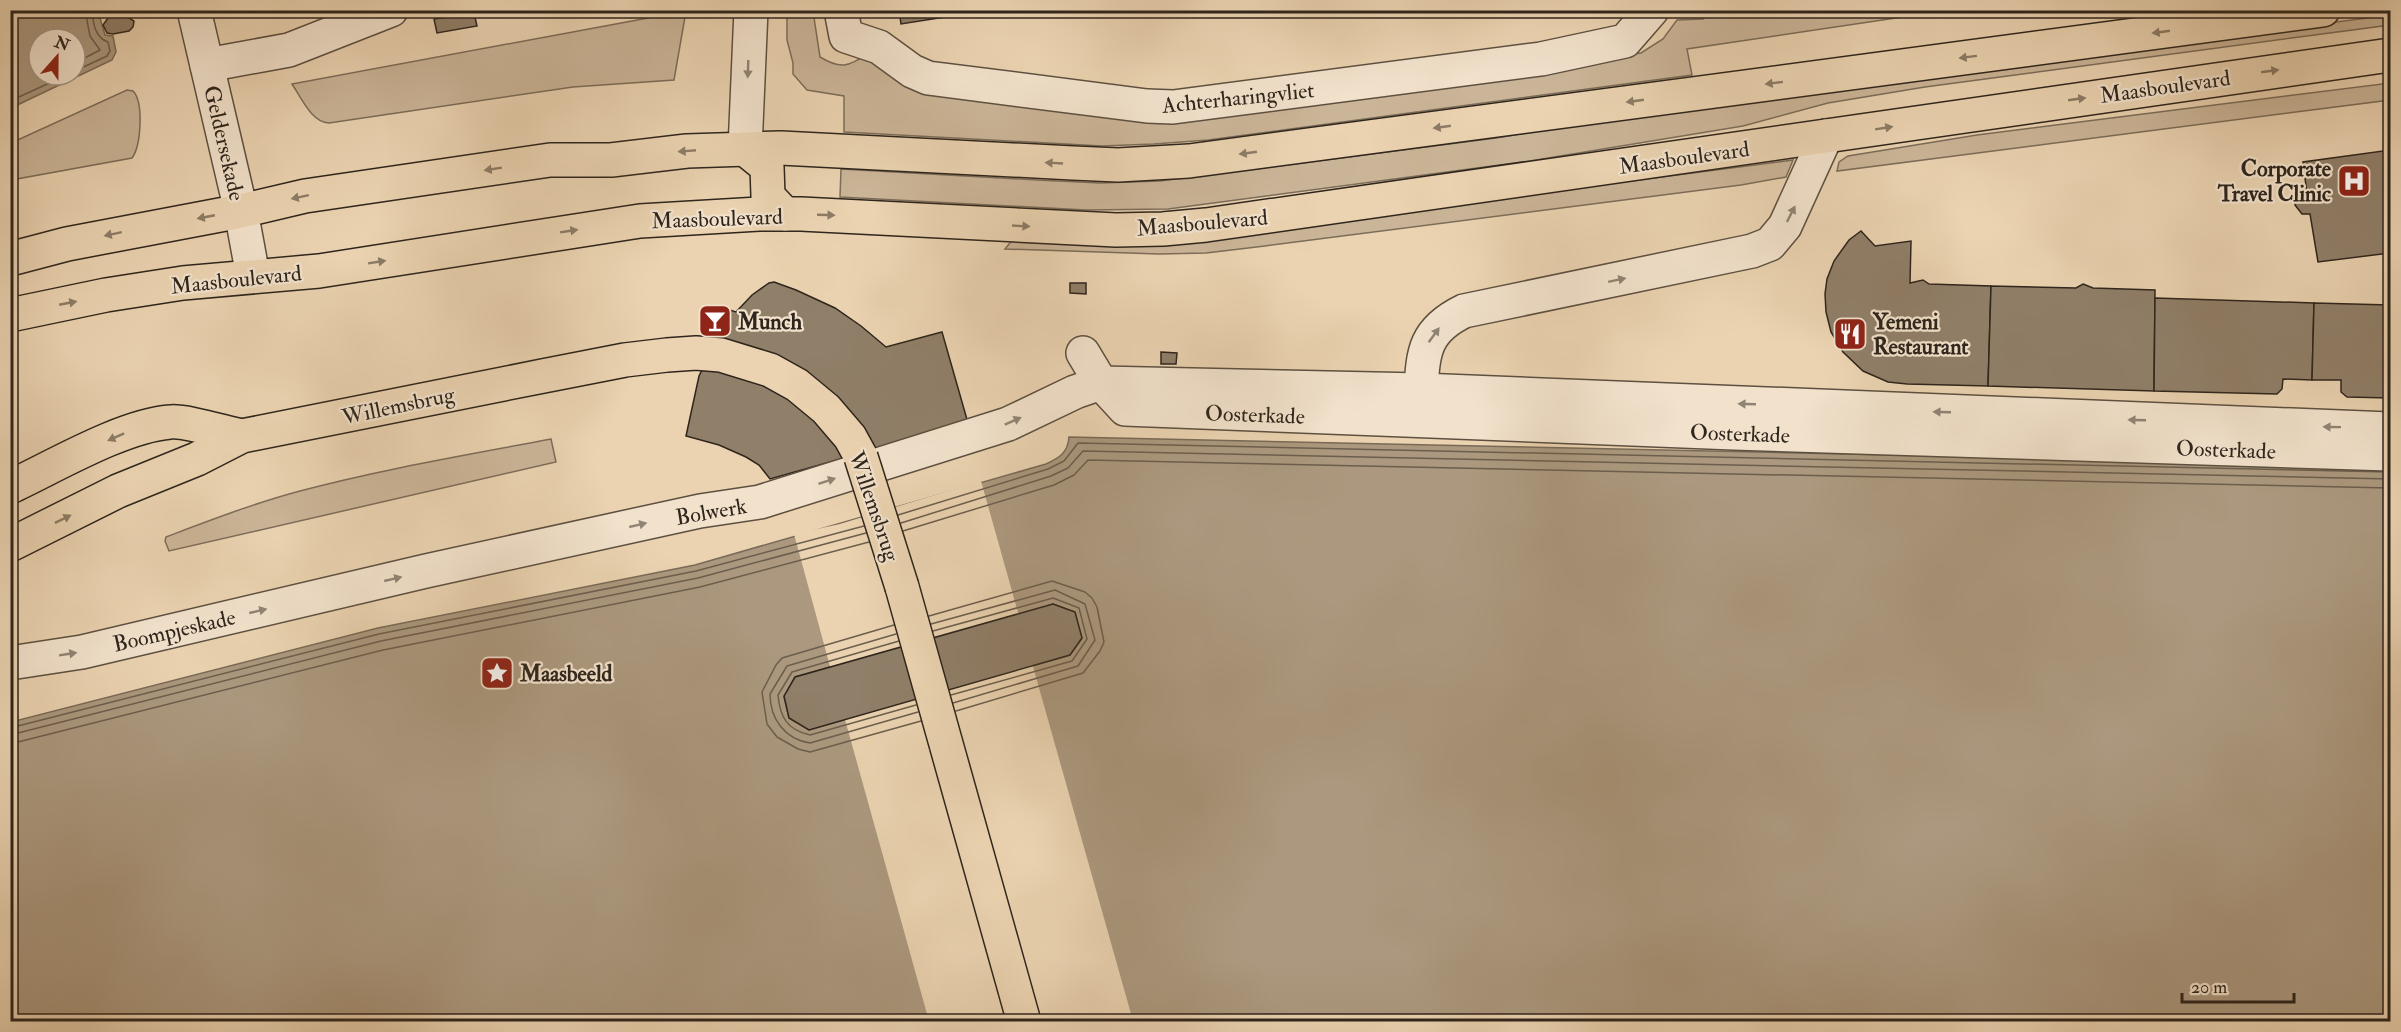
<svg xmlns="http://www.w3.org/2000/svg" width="2401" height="1032" font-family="'IM FELL Double Pica',serif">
	<rect width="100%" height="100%" fill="#ebd3b1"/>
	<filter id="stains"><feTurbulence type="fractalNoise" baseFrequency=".00333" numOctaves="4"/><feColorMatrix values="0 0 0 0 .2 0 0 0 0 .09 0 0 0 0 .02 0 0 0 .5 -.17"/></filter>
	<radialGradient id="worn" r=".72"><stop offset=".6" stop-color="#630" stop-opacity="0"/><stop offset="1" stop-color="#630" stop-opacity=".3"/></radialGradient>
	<g fill="#cbb598" stroke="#7c6d5a" stroke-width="1.5">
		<path d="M 686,11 L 674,80 L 573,87 L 329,123 C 311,122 301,97 292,84 Z"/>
		<path d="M 787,11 L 813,11 L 820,57 C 843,71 850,65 871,52 L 1204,112 L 1641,53 L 1663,39 L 1677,20 L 1703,19 L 1703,11 L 1943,11 L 1687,49 L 1692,75 L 1208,140 L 1154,144 L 1102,146 L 844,132 L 844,96 L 807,90 L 793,74 L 793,63 L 787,40 Z"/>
		<path d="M 2390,15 L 2390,25 L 1925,87 L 1828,103 L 1743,126 L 1530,161 L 1168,209 L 1086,210 L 840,197 L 841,169 L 1037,180 L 1100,183 L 1160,181 L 1496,138 L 1646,113 L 2104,52 Z"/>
		<path d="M 2390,83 L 2390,100 L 1837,171 L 1839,162 L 1848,156 L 1977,135 Z"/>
		<path d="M 127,90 L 133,91 C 144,102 141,146 132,158 L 11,180 L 11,143 Z"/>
		<path d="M 1793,160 L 1786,177 L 1741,185 L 1265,246 L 1206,253 L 1159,254 L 1005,249 L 1014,238 L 1607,184 Z"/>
		<path d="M 551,439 L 556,462 L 169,551 L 165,541 L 166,537 C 211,520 255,503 300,491 C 383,469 467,455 551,439 Z"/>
	</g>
	<g fill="#ab987e" stroke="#796a57" stroke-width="1.5" fill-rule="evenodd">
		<path d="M 10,11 L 98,11 L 105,35 L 113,36 L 116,52 L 112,60 L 11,108 ZM 39,39 L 75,39 L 75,75 L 39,75 Z"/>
		<path d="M 1069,437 L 2390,466 L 2390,1021 L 11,1022 L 11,722 L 378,628 L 695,565 L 1046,464 C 1059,458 1068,453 1069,437 ZM 1053,604 L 1075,612 L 1082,638 L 1070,655 L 809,730 L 789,718 L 784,697 L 795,677 Z"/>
	</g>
	<g fill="#ebd3b1">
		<path d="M 981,481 L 1019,616 L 831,670 L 794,534 L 840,524 Z"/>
		<path d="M 1032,663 L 1133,1021 L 929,1021 L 844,716 Z"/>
	</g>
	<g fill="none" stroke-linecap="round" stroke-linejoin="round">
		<g stroke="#6c5e4d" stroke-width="1.5">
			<path d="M 75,63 L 100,50 L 90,36 L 85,10"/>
			<path d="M 75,71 L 107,56 L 110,51 L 108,42 C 95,38 93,23 92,10"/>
			<path d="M 10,101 L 67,75"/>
			<path d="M 898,515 L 1048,469 L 1064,461 L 1078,443 L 2390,472"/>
			<path d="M 901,523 L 1051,476 L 1068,468 L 1083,451 L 2390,479"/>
			<path d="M 903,531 L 1054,485 L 1074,475 L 1088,460 L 2390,488"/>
			<path d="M 929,616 L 1052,581 L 1085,592 L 1092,598 L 1097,607 L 1104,642 L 1100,651 L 1083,673 L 956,711"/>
			<path d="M 931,624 L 1055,590 L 1085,604 L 1095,640 L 1078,666 L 953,703"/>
			<path d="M 894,625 L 782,658 L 776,665 L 762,692 L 767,724 L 777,737 L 798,749 L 810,752 L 921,721"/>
			<path d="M 933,631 L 1053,598 L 1079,608 L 1087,639 L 1072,661 L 951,695"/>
			<path d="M 896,634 L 787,666 L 770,694 C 770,718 784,739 810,743 L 918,712"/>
			<path d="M 899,641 L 792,672 L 778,695 C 780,717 787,730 810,735 L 916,705"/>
			<path d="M 10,728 L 379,634 L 696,571 L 864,526"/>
			<path d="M 10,735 L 381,641 L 698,578 L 866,533"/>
			<path d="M 10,744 L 383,650 L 700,587 L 869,542"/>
		</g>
	</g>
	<g fill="#907f69" stroke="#2e251c" stroke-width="1.5">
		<path d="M 106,10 L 125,10 L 126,16 L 134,21 L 133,27 L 129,31 L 113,34 L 107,33 L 103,25 L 108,18 Z"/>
		<path d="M 899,10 L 990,10 L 901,24 Z"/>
		<path d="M 474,13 L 477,26 L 437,33 L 434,19 Z"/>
		<path d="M 2390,150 L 2390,253 L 2318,262 L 2310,214 L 2302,214 L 2295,205 L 2297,198 L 2307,194 L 2303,162 Z"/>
		<path d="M 1861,231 L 1875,246 L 1911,241 L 1910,283 L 1923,280 L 1929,284 L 1991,286 L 1988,386 L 1907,384 L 1888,382 L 1863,371 L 1843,352 L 1831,332 L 1826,312 L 1825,294 L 1827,279 L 1834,261 L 1849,240 Z"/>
		<path d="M 774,282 L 796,290 L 835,308 L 861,326 L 886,347 L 942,332 L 968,423 L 770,479 L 759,465 L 746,457 L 719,445 L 686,436 L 699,376 L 717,339 L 710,331 L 710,318 L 715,311 L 723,308 L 736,312 L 752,295 L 769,283 Z"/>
		<path d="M 1070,283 L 1086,283 L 1086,294 L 1070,293 Z"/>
		<path d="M 2083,284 L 2093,288 L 2155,290 L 2154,391 L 1988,386 L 1991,286 L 2076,288 Z"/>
		<path d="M 2155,298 L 2314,303 L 2312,380 L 2283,379 L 2282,389 L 2277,394 L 2154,391 Z"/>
		<path d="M 2314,303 L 2390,305 L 2390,398 L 2347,397 L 2341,392 L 2341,380 L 2312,380 Z"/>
		<path d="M 1161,352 L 1177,353 L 1176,364 L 1161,364 Z"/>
		<path d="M 1053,604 L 1075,612 L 1082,638 L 1070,655 L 809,730 L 789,718 L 784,696 L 795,677 Z"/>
	</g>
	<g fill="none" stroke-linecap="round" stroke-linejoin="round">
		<g stroke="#5d5041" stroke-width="36">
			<g id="minor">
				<path d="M 194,10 L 241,211 L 253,276"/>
				<path d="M 841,10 L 846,36 L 879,47 L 912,71 L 928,78 L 1147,106 L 1173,107 L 1541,59 L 1625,41 L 1652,10"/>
				<path d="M 207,65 L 289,50 L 391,10"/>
				<path d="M 745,149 L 751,10"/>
				<path d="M 1083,353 L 1101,383 L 1125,409 L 1734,433 L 2390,454"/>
				<path d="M 1421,390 C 1423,351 1425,330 1464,311 L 1752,251 L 1770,244 L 1785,226 L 1826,136"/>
				<path d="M 10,663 L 82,652 L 426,571 L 700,511 L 760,502 L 1008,424 L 1075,392 L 1101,383 L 1421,390 L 2390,429"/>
			</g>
		</g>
		<g stroke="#2e251c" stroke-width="36">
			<g id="major">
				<path d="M 745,149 L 767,167 L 768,196 L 785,214"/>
				<path d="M 10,259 L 67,244 L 241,211 L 305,196 L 550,160 L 611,160 L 687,151 L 781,148 L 1073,163 L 1118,165 L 1189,161 L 2323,10"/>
				<path d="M 10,315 L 106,295 L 183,283 L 319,271 L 640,221 L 759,214 L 801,214 L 1116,230 L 1163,229 L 1206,225 L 2390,55"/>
				<path d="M 10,487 C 55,466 122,426 170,422 C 184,420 226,433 242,436"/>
				<path d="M 10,545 L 118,491 L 197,459 L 242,436 L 543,376 L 625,360 L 667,355 L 696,353 L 721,355 L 770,370 L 797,385 L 826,409 L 850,437 L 861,457"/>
				<path d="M 902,587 L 1024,1022"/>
			</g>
		</g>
		<use href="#minor" stroke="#f2e2cc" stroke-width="33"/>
		<use href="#major" stroke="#ebd3b1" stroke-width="33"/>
		<g stroke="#2e251c" stroke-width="36" stroke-linecap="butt">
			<path id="major-bridge" d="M 861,457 L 902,587"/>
		</g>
		<use href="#major-bridge" stroke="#ebd3b1" stroke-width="33"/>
	</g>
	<defs><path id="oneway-solid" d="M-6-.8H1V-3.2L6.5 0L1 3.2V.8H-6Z" transform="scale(1.5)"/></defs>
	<g fill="#8c7c66">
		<use href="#oneway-solid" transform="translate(2161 32) rotate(172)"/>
		<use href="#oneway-solid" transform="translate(1968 57) rotate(173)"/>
		<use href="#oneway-solid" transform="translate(2270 71) rotate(-8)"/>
		<use href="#oneway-solid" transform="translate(1774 83) rotate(173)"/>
		<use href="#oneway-solid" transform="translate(2077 99) rotate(-8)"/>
		<use href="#oneway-solid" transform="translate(1635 101) rotate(172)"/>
		<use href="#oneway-solid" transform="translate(1442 127) rotate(172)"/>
		<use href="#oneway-solid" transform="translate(1884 128) rotate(-9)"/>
		<use href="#oneway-solid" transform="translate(687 151) rotate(175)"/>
		<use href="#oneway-solid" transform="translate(1248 153) rotate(172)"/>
		<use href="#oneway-solid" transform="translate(1054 163) rotate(-177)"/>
		<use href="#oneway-solid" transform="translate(493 169) rotate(171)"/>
		<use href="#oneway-solid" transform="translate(300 197) rotate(168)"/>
		<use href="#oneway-solid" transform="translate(826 215) rotate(2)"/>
		<use href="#oneway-solid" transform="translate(206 217) rotate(169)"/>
		<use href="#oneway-solid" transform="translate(1021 226) rotate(3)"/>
		<use href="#oneway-solid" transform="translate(569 231) rotate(-9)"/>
		<use href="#oneway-solid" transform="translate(113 234) rotate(168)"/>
		<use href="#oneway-solid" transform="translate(377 262) rotate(-9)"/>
		<use href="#oneway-solid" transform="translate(68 303) rotate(-11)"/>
		<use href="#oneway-solid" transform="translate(116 437) rotate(156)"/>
		<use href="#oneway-solid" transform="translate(63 519) rotate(-26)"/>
	</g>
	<g fill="#908474">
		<use href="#oneway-solid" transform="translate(748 69) rotate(92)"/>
		<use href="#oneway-solid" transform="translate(1791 214) rotate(-63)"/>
		<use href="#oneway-solid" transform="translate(1617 280) rotate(-12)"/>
		<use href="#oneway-solid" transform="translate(1434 335) rotate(-54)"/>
		<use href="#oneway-solid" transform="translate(1747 404) rotate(-178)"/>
		<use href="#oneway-solid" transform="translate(1942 412) rotate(-178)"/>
		<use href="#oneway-solid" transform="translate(2137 420) rotate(-178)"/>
		<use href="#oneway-solid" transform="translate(1013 421) rotate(-24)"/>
		<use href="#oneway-solid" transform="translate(2332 427) rotate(-179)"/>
		<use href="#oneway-solid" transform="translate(827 481) rotate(-18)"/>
		<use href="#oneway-solid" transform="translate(638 525) rotate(-13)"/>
		<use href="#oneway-solid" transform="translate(393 579) rotate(-13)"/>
		<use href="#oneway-solid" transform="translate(258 611) rotate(-13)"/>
		<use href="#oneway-solid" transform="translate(68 654) rotate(-9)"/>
	</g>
	<defs>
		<g id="hospital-square" transform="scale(1.725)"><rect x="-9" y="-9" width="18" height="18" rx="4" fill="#8f2418" stroke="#f2e2cc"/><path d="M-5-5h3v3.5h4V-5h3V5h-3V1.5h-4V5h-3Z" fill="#fff"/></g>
		<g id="bar-square" transform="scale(1.725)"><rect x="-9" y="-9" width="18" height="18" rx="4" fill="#8f2418" stroke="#f2e2cc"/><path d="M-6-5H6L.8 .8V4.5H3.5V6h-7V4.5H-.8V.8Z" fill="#fff"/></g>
		<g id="restaurant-square" transform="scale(1.725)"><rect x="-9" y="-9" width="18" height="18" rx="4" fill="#8f2418" stroke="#f2e2cc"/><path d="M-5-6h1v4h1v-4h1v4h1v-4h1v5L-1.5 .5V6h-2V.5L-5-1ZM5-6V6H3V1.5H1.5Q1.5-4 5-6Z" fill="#fff"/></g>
		<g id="sight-square" transform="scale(1.725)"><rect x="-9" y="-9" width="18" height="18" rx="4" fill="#8f2418" stroke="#f2e2cc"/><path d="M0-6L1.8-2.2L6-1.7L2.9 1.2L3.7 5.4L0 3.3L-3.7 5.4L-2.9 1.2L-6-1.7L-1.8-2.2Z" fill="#fff"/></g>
	</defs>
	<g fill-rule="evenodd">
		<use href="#hospital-square" x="2354" y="181"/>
		<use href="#bar-square" x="715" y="321"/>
		<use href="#restaurant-square" x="1850" y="334"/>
		<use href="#sight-square" x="497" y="673"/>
	</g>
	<g text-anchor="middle" stroke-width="4.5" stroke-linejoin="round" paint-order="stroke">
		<g font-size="22" fill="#2e251c" stroke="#f2e2cc">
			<text transform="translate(2165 86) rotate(-8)" y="8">Maasboulevard</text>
			<text transform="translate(1238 97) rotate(-6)" y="8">Achterharingvliet</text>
			<text transform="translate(225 143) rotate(77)" y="8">Geldersekade</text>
			<text transform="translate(1684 157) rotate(-8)" y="8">Maasboulevard</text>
			<text transform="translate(717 218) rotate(-2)" y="8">Maasboulevard</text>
			<text transform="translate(1202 222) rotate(-5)" y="8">Maasboulevard</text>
			<text transform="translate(236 279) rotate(-6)" y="8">Maasboulevard</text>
			<text transform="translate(398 405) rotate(-12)" y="8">Willemsbrug</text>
			<text transform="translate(1255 414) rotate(2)" y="8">Oosterkade</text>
			<text transform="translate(1740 433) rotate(2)" y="8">Oosterkade</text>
			<text transform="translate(2226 449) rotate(2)" y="8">Oosterkade</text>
			<text transform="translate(875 506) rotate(71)" y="8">Willemsbrug</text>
			<text transform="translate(711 511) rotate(-10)" y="8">Bolwerk</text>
			<text transform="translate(174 630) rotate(-13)" y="8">Boompjeskade</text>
		</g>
		<g font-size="22" font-weight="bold" fill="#2e251c" stroke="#f2e2cc" text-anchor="start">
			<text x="2331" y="176" text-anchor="end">Corporate<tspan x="2331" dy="25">Travel Clinic</tspan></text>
			<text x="738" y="329">Munch</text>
			<text x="1873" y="329">Yemeni<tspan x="1873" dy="25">Restaurant</tspan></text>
			<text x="520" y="681">Maasbeeld</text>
		</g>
	</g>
	<rect width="2401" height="1032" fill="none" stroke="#ebd3b1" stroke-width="36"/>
	<rect x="12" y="12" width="2377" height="1008" fill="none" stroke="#2e251c" stroke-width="3"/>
	<rect x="18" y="18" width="2365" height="996" fill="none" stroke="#2e251c" stroke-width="1.5"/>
	<g transform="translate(57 57) rotate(21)"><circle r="28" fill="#f2e2cc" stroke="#a49686" stroke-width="1.5"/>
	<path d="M0-4.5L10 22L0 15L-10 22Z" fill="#8f2418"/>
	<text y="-9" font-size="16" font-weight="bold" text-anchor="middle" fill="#2e251c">N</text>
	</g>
	<path d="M2182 993v9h112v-9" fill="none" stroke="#2e251c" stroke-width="3"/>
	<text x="2191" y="993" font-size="18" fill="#2e251c" stroke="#f2e2cc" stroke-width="4.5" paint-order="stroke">20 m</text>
	<rect width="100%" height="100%" filter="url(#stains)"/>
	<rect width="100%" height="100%" fill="url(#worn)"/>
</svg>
